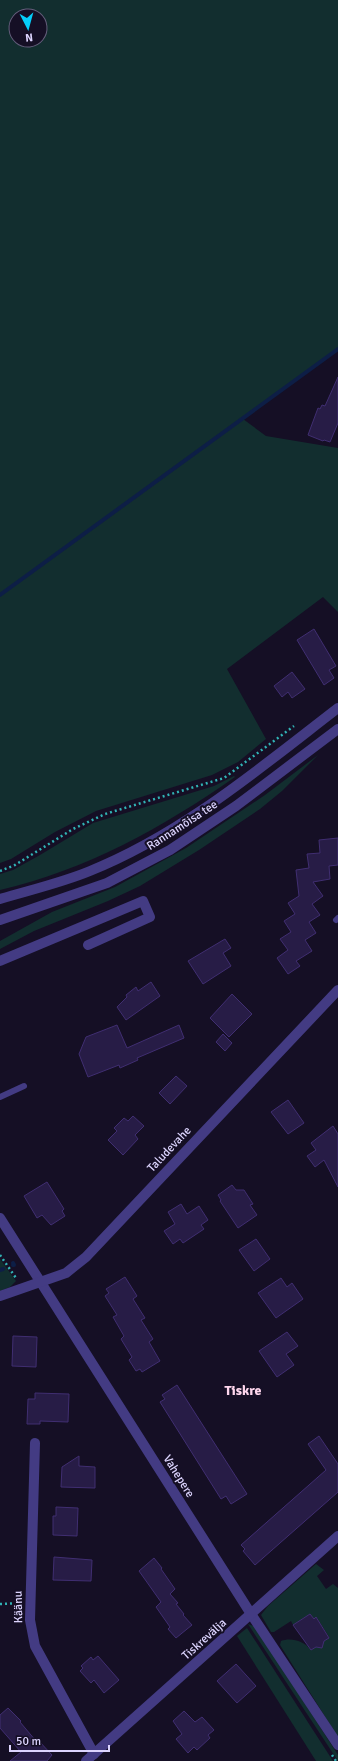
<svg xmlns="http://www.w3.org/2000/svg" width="338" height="1761" font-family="Signika,sans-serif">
	<rect width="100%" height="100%" fill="#150f25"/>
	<g fill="#122e2f" fill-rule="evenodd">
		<path d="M 0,0 L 338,0 L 338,349 L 243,419 L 266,436 L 338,448 L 338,612 L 323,597 L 227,669 L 266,739 L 238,762 L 212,775 L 96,811 L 55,832 L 11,859 L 0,863 ZM 16,16 L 40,16 L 40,40 L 16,40 Z"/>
		<path d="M 318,755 L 282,791 L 260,809 L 199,850 L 140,886 L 108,901 L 34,931 L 0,949 L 0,941 L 52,912 L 115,887 L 186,848 L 265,795 Z"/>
		<path d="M 234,776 L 235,777 C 162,828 86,870 0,890 L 0,874 L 13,870 L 40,855 L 93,823 L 214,786 Z"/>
		<path d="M 0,1259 L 16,1281 L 10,1287 L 0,1291 Z"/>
		<path d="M 316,1564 L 324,1570 L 317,1576 L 326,1589 L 333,1584 L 338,1588 L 338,1737 L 280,1645 L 281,1641 C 291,1637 304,1641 311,1650 L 329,1637 L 317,1618 L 314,1619 L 310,1614 L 293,1625 L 291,1621 L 274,1632 L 271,1632 L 261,1615 L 268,1606 Z"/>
		<path d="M 248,1624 L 256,1627 L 338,1755 L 338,1761 Z"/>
		<path d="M 247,1628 L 333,1761 L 316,1761 L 237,1636 Z"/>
	</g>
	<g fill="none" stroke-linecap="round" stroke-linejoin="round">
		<g stroke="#0d1e46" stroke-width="4">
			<path d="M 0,595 L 338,349"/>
			<path d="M 13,1265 L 14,1265 L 13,1263"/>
			<path d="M 0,1270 L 3,1269"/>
		</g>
	</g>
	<g fill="#271c46" stroke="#402e71">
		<path d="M 338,377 L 338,423 L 330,442 L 324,440 L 323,441 L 308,435 L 318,408 L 320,409 L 322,405 L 325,406 Z"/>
		<path d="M 314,629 L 336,666 L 329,670 L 334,678 L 324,685 L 297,640 Z"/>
		<path d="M 292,672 L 305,689 L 292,698 L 288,692 L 282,697 L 274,686 Z"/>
		<path d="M 338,838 L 338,865 L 329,866 L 330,879 L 313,882 L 323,896 L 312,904 L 320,915 L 309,922 L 316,933 L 305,940 L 312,951 L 296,961 L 300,966 L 288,974 L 277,958 L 288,950 L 280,939 L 291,932 L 284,921 L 295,914 L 288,903 L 299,896 L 296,870 L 309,868 L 307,854 L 320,853 L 319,840 Z"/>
		<path d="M 225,939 L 231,948 L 223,953 L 231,966 L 203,984 L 188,961 Z"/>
		<path d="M 151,982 L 160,996 L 126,1020 L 117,1007 L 127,997 L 126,995 L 136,987 L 138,991 Z"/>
		<path d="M 232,994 L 252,1014 L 229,1037 L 210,1018 Z"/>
		<path d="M 117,1025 L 127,1048 L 179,1025 L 184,1038 L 137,1058 L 138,1060 L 120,1068 L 119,1065 L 88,1077 L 79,1054 L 86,1037 Z"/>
		<path d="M 223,1034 L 232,1043 L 225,1051 L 216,1042 Z"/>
		<path d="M 176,1076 L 187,1086 L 170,1104 L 159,1093 Z"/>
		<path d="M 288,1100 L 304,1123 L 288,1134 L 271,1112 Z"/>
		<path d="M 133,1116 L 144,1126 L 135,1135 L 138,1139 L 123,1155 L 108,1140 L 117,1131 L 114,1128 L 124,1118 L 128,1121 Z"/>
		<path d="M 333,1126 L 338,1134 L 338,1187 L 324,1160 L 315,1167 L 307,1156 L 316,1150 L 311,1143 Z"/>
		<path d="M 47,1182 L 64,1209 L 62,1211 L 65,1216 L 51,1225 L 42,1215 L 37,1218 L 24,1196 Z"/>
		<path d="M 232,1185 L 236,1190 L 244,1190 L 253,1204 L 250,1205 L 257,1215 L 238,1228 L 220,1201 L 221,1200 L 218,1195 Z"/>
		<path d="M 181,1204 L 187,1214 L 199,1206 L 208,1220 L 201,1225 L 204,1229 L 183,1243 L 180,1239 L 173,1244 L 164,1231 L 175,1224 L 168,1212 Z"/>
		<path d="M 256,1239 L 270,1259 L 254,1271 L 239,1250 Z"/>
		<path d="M 125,1277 L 137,1296 L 133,1299 L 145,1318 L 141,1320 L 153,1339 L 149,1342 L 160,1361 L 142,1372 L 140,1369 L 136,1371 L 129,1360 L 132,1357 L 121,1339 L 124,1336 L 113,1317 L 117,1315 L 105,1296 L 109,1293 L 106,1289 Z"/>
		<path d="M 281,1278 L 287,1287 L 292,1283 L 303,1299 L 276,1318 L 258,1293 Z"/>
		<path d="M 287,1332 L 298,1346 L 286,1354 L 294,1365 L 277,1377 L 259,1351 Z"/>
		<path d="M 13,1336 L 37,1337 L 36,1367 L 12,1366 Z"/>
		<path d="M 177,1385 L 247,1494 L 231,1504 L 226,1496 L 221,1499 L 160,1402 L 165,1399 L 162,1395 Z"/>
		<path d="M 35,1393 L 69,1394 L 68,1422 L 40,1421 L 40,1424 L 27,1424 L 28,1399 L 35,1399 Z"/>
		<path d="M 319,1436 L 338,1464 L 338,1492 L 255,1565 L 243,1551 L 245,1549 L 241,1545 L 326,1470 L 308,1444 Z"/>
		<path d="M 79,1456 L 79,1466 L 95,1467 L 95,1488 L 61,1487 L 62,1467 Z"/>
		<path d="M 56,1507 L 78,1508 L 77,1536 L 53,1535 L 53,1516 L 56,1516 Z"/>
		<path d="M 54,1557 L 92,1560 L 91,1581 L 53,1580 Z"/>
		<path d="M 154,1558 L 162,1568 L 161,1569 L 175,1589 L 170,1594 L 178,1603 L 176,1604 L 184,1614 L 183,1615 L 192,1625 L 176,1638 L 168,1629 L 170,1627 L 156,1607 L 161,1602 L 139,1571 Z"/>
		<path d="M 310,1614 L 314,1619 L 316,1617 L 329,1638 L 324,1641 L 322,1648 L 316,1647 L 311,1650 L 293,1625 Z"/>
		<path d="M 98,1656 L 119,1680 L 104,1693 L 94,1680 L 91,1683 L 80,1671 L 83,1668 L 81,1666 L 91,1657 L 93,1660 Z"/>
		<path d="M 236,1664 L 256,1686 L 237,1703 L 217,1681 Z"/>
		<path d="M 8,1708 L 21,1721 L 20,1722 L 36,1741 L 38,1740 L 52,1755 L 47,1761 L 10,1761 L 21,1752 L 0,1728 L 0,1715 Z"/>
		<path d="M 184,1711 L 195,1722 L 202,1717 L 214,1730 L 208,1735 L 210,1738 L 197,1750 L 194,1747 L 188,1753 L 176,1739 L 182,1734 L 173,1721 Z"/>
	</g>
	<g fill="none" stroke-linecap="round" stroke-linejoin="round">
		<g stroke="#31b3b5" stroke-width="2.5" stroke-dasharray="2 3" stroke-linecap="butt">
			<path d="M 0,871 L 15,865 L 73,829 L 105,814 L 224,778 L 294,726"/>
			<path d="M 0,1255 L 16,1278"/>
			<path d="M 0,1604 L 20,1603"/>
			<path d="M 332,1755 L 336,1761"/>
		</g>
		<g stroke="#433b83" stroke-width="6">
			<path d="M 336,920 L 338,918"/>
			<path d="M 0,1097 L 24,1086"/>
		</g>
		<g stroke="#433b83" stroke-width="10">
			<path d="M 0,961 L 143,901 L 150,917 L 88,945"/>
			<path d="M 0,1218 L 251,1614 L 338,1745"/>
			<path d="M 0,1296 L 66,1273 L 86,1257 L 338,990"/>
			<path d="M 35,1443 L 30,1620 L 35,1646 L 94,1754"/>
			<path d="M 86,1761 L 338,1536"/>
		</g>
		<g stroke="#433b83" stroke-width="10">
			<path d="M 0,899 C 30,890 61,883 90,871 C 182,834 260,768 338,708"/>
			<path d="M 0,920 L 107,883 L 170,850 L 236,806 L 338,729"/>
		</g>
	</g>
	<g text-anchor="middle" stroke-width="4" stroke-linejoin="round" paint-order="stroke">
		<g font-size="12" fill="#dcd4fe" stroke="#150f25">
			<text transform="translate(182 825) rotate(-33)" y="4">Rannamõisa tee</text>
			<text transform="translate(169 1149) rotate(-47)" y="4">Taludevahe</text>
			<text transform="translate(179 1476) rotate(58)" y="4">Vahepere</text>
			<text transform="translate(18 1607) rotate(-91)" y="4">Käänu</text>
			<text transform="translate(204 1639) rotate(-42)" y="4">Tiskrevälja</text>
		</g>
		<g font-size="14" font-weight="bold" fill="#fed6ed" stroke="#150f25">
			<text x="243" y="1395">Tiskre</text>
		</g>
	</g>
	<g transform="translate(28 28) rotate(174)"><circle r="19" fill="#150f25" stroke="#655e7c"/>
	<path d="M0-3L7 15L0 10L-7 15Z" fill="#05cefa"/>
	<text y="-6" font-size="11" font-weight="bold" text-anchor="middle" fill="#dcd4fe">N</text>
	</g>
	<path d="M10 1745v6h99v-6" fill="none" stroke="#dcd4fe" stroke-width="2"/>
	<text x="16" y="1745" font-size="12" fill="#dcd4fe" stroke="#150f25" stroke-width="3" paint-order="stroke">50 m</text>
</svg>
